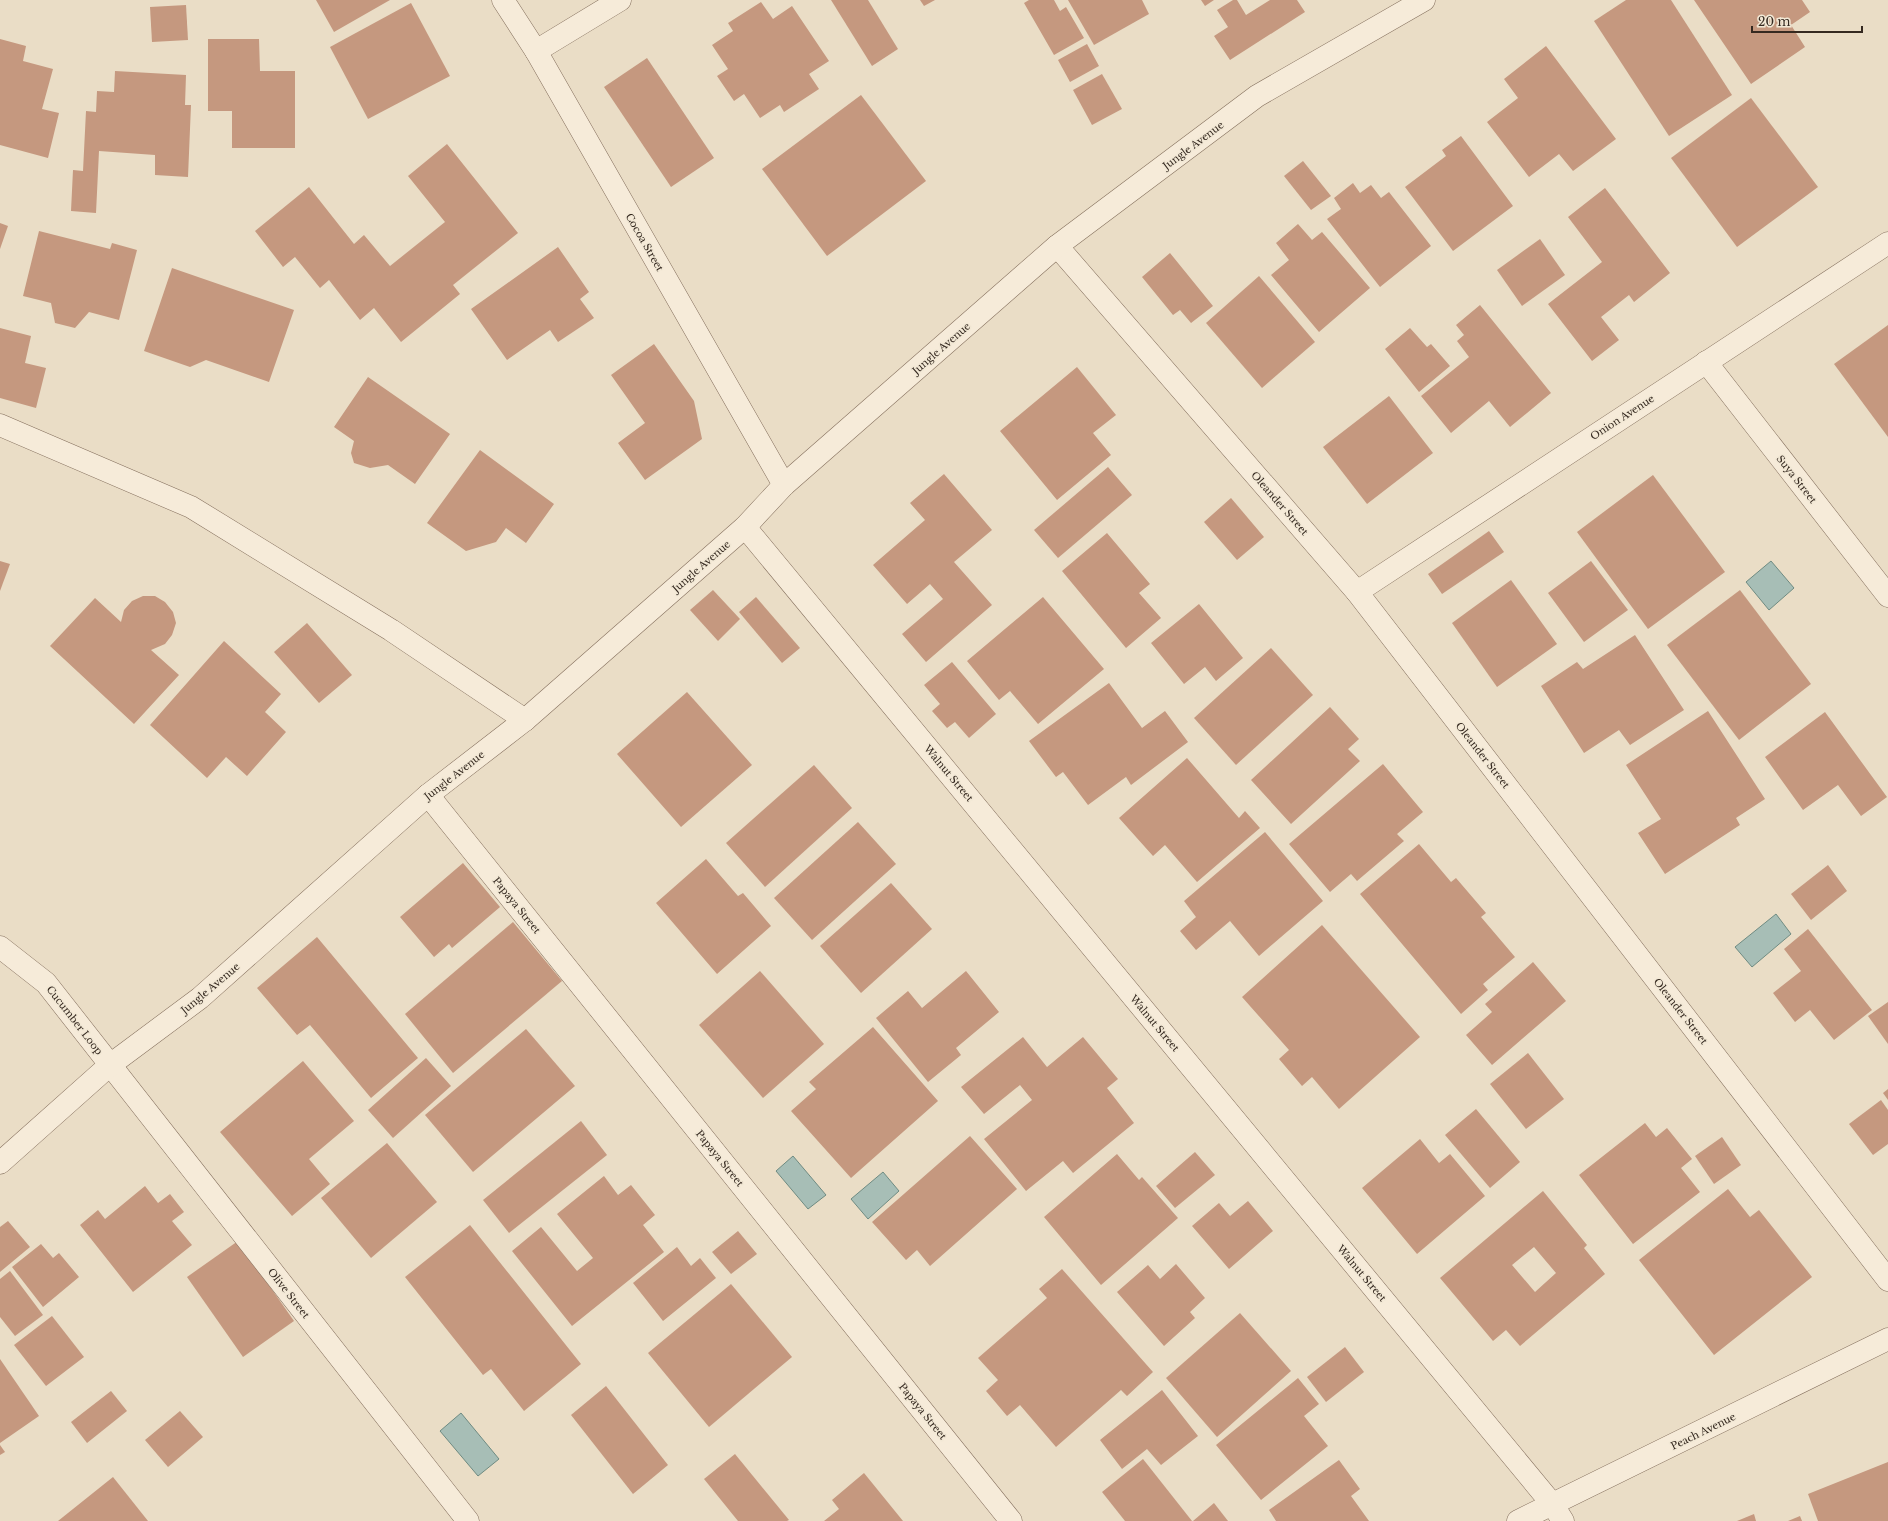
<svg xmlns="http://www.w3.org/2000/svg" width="1888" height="1521" font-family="'Libre Baskerville',serif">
	<rect width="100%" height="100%" fill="#eaddc6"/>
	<g fill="#a7beb6" stroke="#6f8b82">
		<path d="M 1771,561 L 1794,588 L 1769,610 L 1746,582 Z"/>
		<path d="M 1776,914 L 1791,934 L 1752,967 L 1735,947 Z"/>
		<path d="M 793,1156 L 826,1195 L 808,1209 L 776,1171 Z"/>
		<path d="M 883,1172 L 899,1191 L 868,1219 L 851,1199 Z"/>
		<path d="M 461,1413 L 499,1459 L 478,1476 L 440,1431 Z"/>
	</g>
	<g fill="#c5987f" fill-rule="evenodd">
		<path d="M 316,0 L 390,0 L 334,32 Z"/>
		<path d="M 831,0 L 868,0 L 898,49 L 872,66 Z"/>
		<path d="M 920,0 L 935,0 L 924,6 Z"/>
		<path d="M 1029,0 L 1054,0 L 1060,11 L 1066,7 L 1084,38 L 1054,55 L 1024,3 Z"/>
		<path d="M 1068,0 L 1142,0 L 1149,14 L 1094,45 Z"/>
		<path d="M 1201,0 L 1214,0 L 1205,6 Z"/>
		<path d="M 1233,0 L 1237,0 L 1246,15 L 1270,0 L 1297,0 L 1305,12 L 1230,60 L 1214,36 L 1228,27 L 1217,10 Z"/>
		<path d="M 1626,0 L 1671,0 L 1732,95 L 1669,136 L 1594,21 Z"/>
		<path d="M 1694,0 L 1802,0 L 1810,12 L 1791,25 L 1805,47 L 1751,84 Z"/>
		<path d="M 761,2 L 773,19 L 792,6 L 829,61 L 809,74 L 819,89 L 784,112 L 780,105 L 760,118 L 744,94 L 734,101 L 717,76 L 728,69 L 712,45 L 733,31 L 728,23 Z"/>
		<path d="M 411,3 L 450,76 L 368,119 L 330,47 Z"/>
		<path d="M 186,5 L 188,40 L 152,42 L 150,7 Z"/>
		<path d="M 0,39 L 26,46 L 23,61 L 53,69 L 42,109 L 59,113 L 48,158 L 0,145 Z"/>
		<path d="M 208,39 L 259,39 L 260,71 L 295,71 L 295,148 L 232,148 L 232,111 L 208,111 Z"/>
		<path d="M 1087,44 L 1099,66 L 1070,82 L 1058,60 Z"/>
		<path d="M 1546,46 L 1616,139 L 1573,171 L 1559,154 L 1529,177 L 1487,122 L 1518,98 L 1504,79 Z"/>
		<path d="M 647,58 L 714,158 L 671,187 L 604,87 Z"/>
		<path d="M 115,71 L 186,75 L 185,105 L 191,105 L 188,177 L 155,175 L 155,155 L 99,151 L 96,213 L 71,211 L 73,170 L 83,171 L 86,111 L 96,112 L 97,91 L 114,92 Z"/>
		<path d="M 1102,74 L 1122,109 L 1092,125 L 1073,90 Z"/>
		<path d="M 861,95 L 926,181 L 827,256 L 762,169 Z"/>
		<path d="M 1751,98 L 1818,187 L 1737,247 L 1671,158 Z"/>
		<path d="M 1461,136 L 1513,206 L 1453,251 L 1405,187 L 1446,156 L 1442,150 Z"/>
		<path d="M 447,144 L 518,233 L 453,285 L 460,294 L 401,342 L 374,308 L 360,320 L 329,280 L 320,288 L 295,257 L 283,267 L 255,231 L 309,187 L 354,244 L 364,235 L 390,266 L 445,222 L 408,176 Z"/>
		<path d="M 1303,161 L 1331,196 L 1311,210 L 1284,176 Z"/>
		<path d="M 1353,183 L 1360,193 L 1371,185 L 1381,198 L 1389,192 L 1431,246 L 1380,287 L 1327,219 L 1341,209 L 1334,198 Z"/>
		<path d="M 1605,188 L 1670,273 L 1634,302 L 1629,295 L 1601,317 L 1619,340 L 1592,361 L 1548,304 L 1602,262 L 1568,217 Z"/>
		<path d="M 0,223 L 8,226 L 0,249 Z"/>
		<path d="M 1298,224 L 1312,240 L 1322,232 L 1370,288 L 1319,332 L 1271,275 L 1289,260 L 1276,243 Z"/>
		<path d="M 39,231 L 110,249 L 112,243 L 137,250 L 119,320 L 89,312 L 75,328 L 55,323 L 51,303 L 23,296 Z"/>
		<path d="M 1540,239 L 1565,275 L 1522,306 L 1497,270 Z"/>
		<path d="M 558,247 L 589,292 L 580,299 L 594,318 L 558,342 L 550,330 L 507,360 L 471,309 Z"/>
		<path d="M 1170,253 L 1213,306 L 1191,323 L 1180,310 L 1173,315 L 1142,277 Z"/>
		<path d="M 172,268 L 294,310 L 269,382 L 206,360 L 190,367 L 144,351 Z"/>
		<path d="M 1259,276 L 1315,342 L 1262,388 L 1206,323 Z"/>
		<path d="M 1480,305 L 1551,393 L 1510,427 L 1489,401 L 1451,433 L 1421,396 L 1469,357 L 1457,341 L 1464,335 L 1456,325 Z"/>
		<path d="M 1888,325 L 1888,437 L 1834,364 Z"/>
		<path d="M 0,328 L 31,336 L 25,363 L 46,368 L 36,408 L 0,398 Z"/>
		<path d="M 1410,328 L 1427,347 L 1431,344 L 1450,366 L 1419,392 L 1385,349 Z"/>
		<path d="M 654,344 L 694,401 L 702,439 L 645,480 L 618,443 L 645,423 L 611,375 Z"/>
		<path d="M 1077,367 L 1116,415 L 1093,433 L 1111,455 L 1057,500 L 1000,431 Z"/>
		<path d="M 368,377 L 450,434 L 415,484 L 388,465 L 370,468 L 354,463 L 351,453 L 354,441 L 334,427 Z"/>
		<path d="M 1389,396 L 1433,453 L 1367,504 L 1323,447 Z"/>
		<path d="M 480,450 L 554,504 L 526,543 L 506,528 L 496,542 L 466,551 L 427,523 Z"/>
		<path d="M 1108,467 L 1132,495 L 1058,558 L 1034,530 Z"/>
		<path d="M 944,474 L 992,530 L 954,562 L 992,605 L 926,662 L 902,634 L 943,599 L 930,584 L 907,604 L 873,565 L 925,520 L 910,503 Z"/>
		<path d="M 1653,475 L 1725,572 L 1648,629 L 1577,532 Z"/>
		<path d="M 1231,498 L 1264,537 L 1237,560 L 1204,522 Z"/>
		<path d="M 1489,531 L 1504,552 L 1442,594 L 1428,574 Z"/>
		<path d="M 1107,533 L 1150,584 L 1139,593 L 1161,618 L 1126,648 L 1062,571 Z"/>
		<path d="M 0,561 L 10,564 L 0,591 Z"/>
		<path d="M 1591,561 L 1628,610 L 1584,642 L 1548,593 Z"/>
		<path d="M 1511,580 L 1557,644 L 1497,687 L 1452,623 Z"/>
		<path d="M 713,590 L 740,619 L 718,641 L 690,610 Z"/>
		<path d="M 1740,590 L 1811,684 L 1739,740 L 1667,645 Z"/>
		<path d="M 143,596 L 155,596 L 165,602 L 173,612 L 176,623 L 172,635 L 165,644 L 151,650 L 179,675 L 134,724 L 50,646 L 95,598 L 121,622 L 124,610 L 132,601 Z"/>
		<path d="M 756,597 L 800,648 L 782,663 L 739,612 Z"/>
		<path d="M 1043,597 L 1104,669 L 1038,724 L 1010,691 L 999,700 L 967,661 Z"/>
		<path d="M 1199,604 L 1243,658 L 1216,681 L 1205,667 L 1184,684 L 1151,643 Z"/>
		<path d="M 307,623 L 352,675 L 319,703 L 274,652 Z"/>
		<path d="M 1635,635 L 1684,710 L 1630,745 L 1619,730 L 1584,753 L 1541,686 L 1577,662 L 1583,669 Z"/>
		<path d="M 224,641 L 281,694 L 265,712 L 286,732 L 247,776 L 226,757 L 207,778 L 150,725 Z"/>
		<path d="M 1271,648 L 1313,695 L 1236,765 L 1194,718 Z"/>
		<path d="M 952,662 L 996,714 L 969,738 L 955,722 L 947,728 L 932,711 L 940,704 L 924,685 Z"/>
		<path d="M 1109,683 L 1142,728 L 1165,711 L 1188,742 L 1131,785 L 1126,777 L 1088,805 L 1063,772 L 1056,777 L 1029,741 Z"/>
		<path d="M 687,692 L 752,765 L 681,827 L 617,754 Z"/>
		<path d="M 1330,707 L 1359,739 L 1348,749 L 1360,761 L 1291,824 L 1251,780 Z"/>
		<path d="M 1708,711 L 1765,799 L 1736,818 L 1740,825 L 1665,874 L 1638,833 L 1661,819 L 1626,765 Z"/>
		<path d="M 1825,712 L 1887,797 L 1861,816 L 1838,785 L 1803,810 L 1765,757 Z"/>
		<path d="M 1187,758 L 1239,818 L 1245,811 L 1260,828 L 1197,882 L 1165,845 L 1153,856 L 1119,818 Z"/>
		<path d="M 1383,764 L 1423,812 L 1397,834 L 1404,841 L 1357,881 L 1351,874 L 1330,892 L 1289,844 Z"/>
		<path d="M 814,765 L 852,808 L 765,887 L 726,843 Z"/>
		<path d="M 858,822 L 896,864 L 812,940 L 774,898 Z"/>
		<path d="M 1265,832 L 1323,901 L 1259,956 L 1230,921 L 1196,950 L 1180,931 L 1196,917 L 1184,901 Z"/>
		<path d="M 1419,844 L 1451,882 L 1456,878 L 1486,913 L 1481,917 L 1515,957 L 1483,984 L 1488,990 L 1461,1014 L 1360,894 Z"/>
		<path d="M 706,859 L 738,896 L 743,893 L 771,926 L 717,974 L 656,903 Z"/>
		<path d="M 463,863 L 500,907 L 452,948 L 449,944 L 434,957 L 400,917 Z"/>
		<path d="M 1828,865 L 1847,891 L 1811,920 L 1791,894 Z"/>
		<path d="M 891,883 L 932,929 L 861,993 L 820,946 Z"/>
		<path d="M 513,922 L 562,981 L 453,1073 L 405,1014 Z"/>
		<path d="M 1322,925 L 1420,1037 L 1339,1109 L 1312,1077 L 1302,1086 L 1279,1059 L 1289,1050 L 1242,997 Z"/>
		<path d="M 1808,929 L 1872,1010 L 1834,1040 L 1810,1010 L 1795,1022 L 1773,993 L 1801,971 L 1784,949 Z"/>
		<path d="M 317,937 L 418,1058 L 371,1098 L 310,1025 L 297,1035 L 257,988 Z"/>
		<path d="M 1533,962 L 1566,1001 L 1492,1065 L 1466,1035 L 1492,1012 L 1485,1004 Z"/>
		<path d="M 760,971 L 824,1044 L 763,1098 L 699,1025 Z"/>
		<path d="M 966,971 L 999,1012 L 956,1048 L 961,1055 L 928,1082 L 876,1018 L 908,991 L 922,1008 Z"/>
		<path d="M 1888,1002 L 1888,1044 L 1868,1016 Z"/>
		<path d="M 873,1027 L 938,1101 L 851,1178 L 791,1111 L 816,1089 L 809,1082 Z"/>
		<path d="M 526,1029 L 575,1086 L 473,1172 L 425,1115 Z"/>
		<path d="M 1023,1037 L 1047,1067 L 1083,1037 L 1118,1079 L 1107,1088 L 1134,1123 L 1073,1173 L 1063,1161 L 1026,1191 L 984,1139 L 1032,1100 L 1020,1085 L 984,1114 L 961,1087 Z"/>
		<path d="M 1528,1053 L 1564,1099 L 1526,1129 L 1490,1084 Z"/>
		<path d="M 426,1058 L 451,1086 L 393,1138 L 368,1110 Z"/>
		<path d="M 303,1061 L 354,1121 L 309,1159 L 330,1184 L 292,1216 L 220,1132 Z"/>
		<path d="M 1888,1089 L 1888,1100 L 1883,1093 Z"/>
		<path d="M 1881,1100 L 1888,1110 L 1888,1144 L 1873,1155 L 1849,1124 Z"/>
		<path d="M 1476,1109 L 1520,1162 L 1490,1188 L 1445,1135 Z"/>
		<path d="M 581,1121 L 607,1155 L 509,1233 L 483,1200 Z"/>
		<path d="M 1645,1123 L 1656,1137 L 1667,1128 L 1692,1159 L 1681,1168 L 1700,1192 L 1633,1244 L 1579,1175 Z"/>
		<path d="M 970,1136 L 1017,1189 L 930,1266 L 917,1250 L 906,1260 L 872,1222 Z"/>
		<path d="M 1722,1137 L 1741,1165 L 1714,1184 L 1695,1156 Z"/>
		<path d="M 1420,1139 L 1439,1163 L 1450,1154 L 1485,1196 L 1417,1254 L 1362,1188 Z"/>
		<path d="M 387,1143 L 437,1202 L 371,1258 L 321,1198 Z"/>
		<path d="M 1195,1152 L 1215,1175 L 1175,1208 L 1156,1186 Z"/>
		<path d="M 1117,1154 L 1139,1180 L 1142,1177 L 1178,1218 L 1101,1285 L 1044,1217 Z"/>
		<path d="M 604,1176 L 618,1195 L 631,1185 L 655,1215 L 643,1225 L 664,1252 L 572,1326 L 512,1251 L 541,1227 L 577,1271 L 593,1258 L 557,1214 Z"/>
		<path d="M 145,1186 L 158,1203 L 170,1194 L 184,1212 L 172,1221 L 192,1245 L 133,1292 L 80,1225 L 98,1210 L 105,1219 Z"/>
		<path d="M 1728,1189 L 1750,1217 L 1759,1210 L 1812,1277 L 1714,1355 L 1639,1260 Z"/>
		<path d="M 1543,1191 L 1587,1245 L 1584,1248 L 1605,1274 L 1520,1346 L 1506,1330 L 1493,1341 L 1440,1278 ZM 1534,1247 L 1556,1273 L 1535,1292 L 1512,1265 Z"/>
		<path d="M 1248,1201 L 1273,1231 L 1229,1269 L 1192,1226 L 1219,1203 L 1230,1216 Z"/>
		<path d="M 8,1221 L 30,1247 L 0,1272 L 0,1227 Z"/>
		<path d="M 470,1225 L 581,1364 L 524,1411 L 491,1369 L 483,1375 L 405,1277 Z"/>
		<path d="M 738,1231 L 757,1254 L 731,1274 L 712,1252 Z"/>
		<path d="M 238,1241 L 294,1321 L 243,1357 L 187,1277 Z"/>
		<path d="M 41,1244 L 53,1258 L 59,1253 L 79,1277 L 43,1307 L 12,1267 Z"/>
		<path d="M 677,1247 L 691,1266 L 700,1258 L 716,1278 L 663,1321 L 633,1283 Z"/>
		<path d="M 1176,1264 L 1205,1298 L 1190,1312 L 1195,1318 L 1164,1346 L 1117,1292 L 1148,1265 L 1160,1279 Z"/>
		<path d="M 1062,1269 L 1153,1372 L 1127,1396 L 1121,1390 L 1056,1447 L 1020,1405 L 1007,1416 L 986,1391 L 998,1380 L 978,1358 L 1047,1298 L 1039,1289 Z"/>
		<path d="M 10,1271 L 43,1315 L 15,1336 L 0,1317 L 0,1279 Z"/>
		<path d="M 731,1284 L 792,1357 L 709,1427 L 648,1353 Z"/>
		<path d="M 1240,1313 L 1291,1371 L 1217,1437 L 1166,1378 Z"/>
		<path d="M 52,1316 L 84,1357 L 46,1386 L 14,1345 Z"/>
		<path d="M 1345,1347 L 1364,1372 L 1326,1402 L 1307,1377 Z"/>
		<path d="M 0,1359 L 39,1416 L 0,1443 Z"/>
		<path d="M 1298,1378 L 1319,1404 L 1304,1416 L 1328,1446 L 1261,1500 L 1216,1445 Z"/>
		<path d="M 606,1386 L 668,1465 L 633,1494 L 571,1415 Z"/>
		<path d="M 1162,1390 L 1198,1436 L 1161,1465 L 1147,1449 L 1122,1469 L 1100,1440 Z"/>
		<path d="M 111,1391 L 127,1411 L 87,1443 L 71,1422 Z"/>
		<path d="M 180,1411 L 203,1437 L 168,1467 L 145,1440 Z"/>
		<path d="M 0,1445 L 5,1452 L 0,1455 Z"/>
		<path d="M 735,1454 L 789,1520 L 787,1521 L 738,1521 L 704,1479 Z"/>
		<path d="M 1143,1459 L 1192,1521 L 1125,1521 L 1102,1492 Z"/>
		<path d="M 1339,1460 L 1360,1489 L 1351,1496 L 1369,1521 L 1276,1521 L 1269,1510 Z"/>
		<path d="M 1888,1462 L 1888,1521 L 1818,1521 L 1808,1494 Z"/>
		<path d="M 864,1473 L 903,1521 L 824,1521 L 839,1509 L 832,1500 Z"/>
		<path d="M 113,1477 L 148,1521 L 58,1521 Z"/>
		<path d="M 1214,1503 L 1228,1521 L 1193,1521 Z"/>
		<path d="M 1754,1514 L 1756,1521 L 1737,1521 Z"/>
		<path d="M 1800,1516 L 1802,1521 L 1788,1521 Z"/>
	</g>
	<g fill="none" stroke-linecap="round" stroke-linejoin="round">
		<g stroke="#846f5d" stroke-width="23">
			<g id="minor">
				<path d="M 503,0 L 536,51 L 784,485"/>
				<path d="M 536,51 L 620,0"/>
				<path d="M 1057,246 L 1357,592 L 1888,1280"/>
				<path d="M 1706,362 L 1888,596"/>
				<path d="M 0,425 L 191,507 L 391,630 L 525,720"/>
				<path d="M 745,527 L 1553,1505 L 1563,1521"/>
				<path d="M 1357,592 L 1888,243"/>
				<path d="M 428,795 L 1011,1521"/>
				<path d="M 0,947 L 46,983 L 468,1521"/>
				<path d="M 0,1163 L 110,1065 L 200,998 L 428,795 L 525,720 L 745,527 L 784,485 L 1057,246 L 1257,96 L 1424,0"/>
				<path d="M 1518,1521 L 1888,1339"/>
			</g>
		</g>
		<use href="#minor" stroke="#f6ebd9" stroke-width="22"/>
	</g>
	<g text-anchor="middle" stroke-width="3" stroke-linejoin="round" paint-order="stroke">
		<g font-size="10" fill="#352920" stroke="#f2e8d5">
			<text transform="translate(1193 145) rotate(-37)" y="4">Jungle Avenue</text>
			<text transform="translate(645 242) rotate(60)" y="4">Cocoa Street</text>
			<text transform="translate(941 348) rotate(-41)" y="4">Jungle Avenue</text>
			<text transform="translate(1622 417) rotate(-33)" y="4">Onion Avenue</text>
			<text transform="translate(1797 479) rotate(52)" y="4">Suya Street</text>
			<text transform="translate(1280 503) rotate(49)" y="4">Oleander Street</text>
			<text transform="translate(701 566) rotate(-41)" y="4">Jungle Avenue</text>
			<text transform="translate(1483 755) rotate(52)" y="4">Oleander Street</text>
			<text transform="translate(949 773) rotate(50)" y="4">Walnut Street</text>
			<text transform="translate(454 775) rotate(-38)" y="4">Jungle Avenue</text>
			<text transform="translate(517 905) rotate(51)" y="4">Papaya Street</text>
			<text transform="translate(210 988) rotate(-40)" y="4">Jungle Avenue</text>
			<text transform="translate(1681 1011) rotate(52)" y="4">Oleander Street</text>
			<text transform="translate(75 1020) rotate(52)" y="4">Cucumber Loop</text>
			<text transform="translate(1155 1023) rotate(50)" y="4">Walnut Street</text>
			<text transform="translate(720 1158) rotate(51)" y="4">Papaya Street</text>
			<text transform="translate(1362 1273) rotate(50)" y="4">Walnut Street</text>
			<text transform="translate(289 1293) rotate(52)" y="4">Olive Street</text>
			<text transform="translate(923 1411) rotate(51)" y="4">Papaya Street</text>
			<text transform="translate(1703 1431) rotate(-26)" y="4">Peach Avenue</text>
		</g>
	</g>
	<path d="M1752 26v6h110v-6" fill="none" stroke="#352920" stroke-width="2"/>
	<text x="1758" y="26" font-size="12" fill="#352920" stroke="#f2e8d5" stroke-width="3" paint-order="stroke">20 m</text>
</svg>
